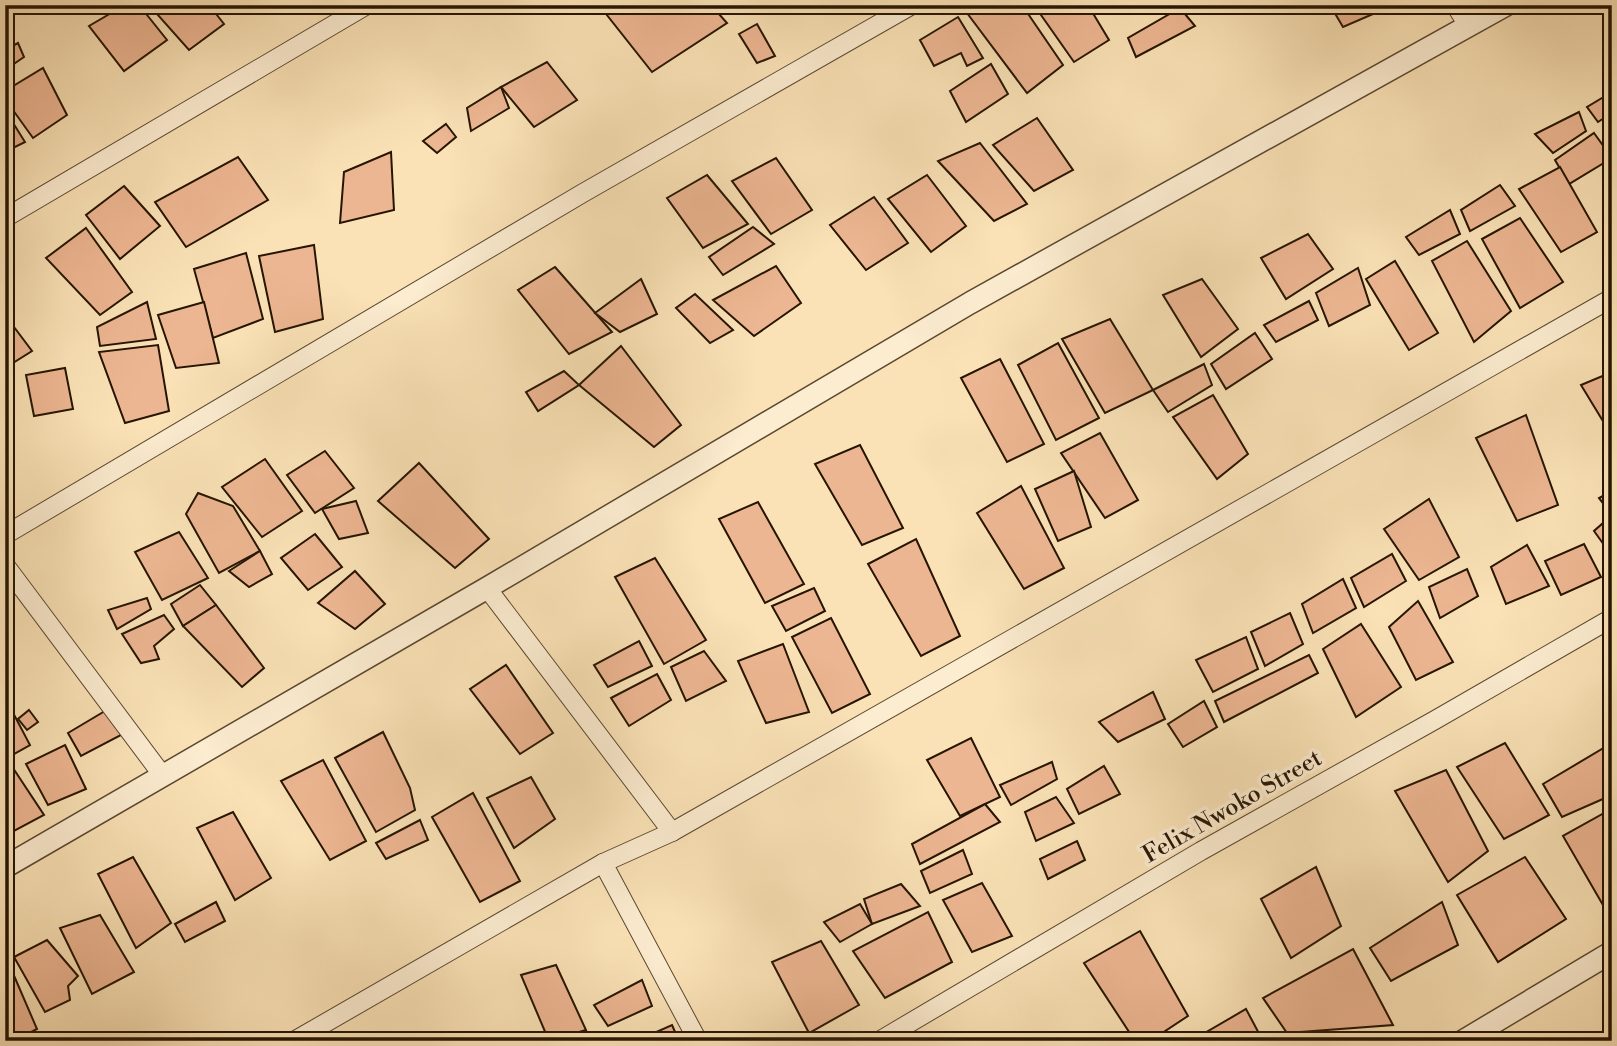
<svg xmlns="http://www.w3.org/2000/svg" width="1617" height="1046" font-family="'Libre Bodoni',serif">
	<rect width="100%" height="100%" fill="#fae2b6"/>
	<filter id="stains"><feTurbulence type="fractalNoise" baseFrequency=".00286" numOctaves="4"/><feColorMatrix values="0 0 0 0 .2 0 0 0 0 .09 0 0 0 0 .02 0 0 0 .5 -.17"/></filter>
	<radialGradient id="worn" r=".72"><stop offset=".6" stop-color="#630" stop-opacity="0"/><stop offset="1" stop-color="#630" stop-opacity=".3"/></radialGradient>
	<g fill="#edb692" stroke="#261503" stroke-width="2">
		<path d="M 125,5 L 139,5 L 167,40 L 124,71 L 89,26 Z"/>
		<path d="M 149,5 L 209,5 L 224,24 L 189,50 Z"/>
		<path d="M 599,5 L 711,5 L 727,23 L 652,72 Z"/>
		<path d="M 978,5 L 1022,5 L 1063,65 L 1027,93 L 967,13 Z"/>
		<path d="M 1034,5 L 1088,5 L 1109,40 L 1074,62 Z"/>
		<path d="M 1330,5 L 1377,5 L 1380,11 L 1343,27 Z"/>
		<path d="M 1180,8 L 1195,26 L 1136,57 L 1128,38 Z"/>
		<path d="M 958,17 L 983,58 L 967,66 L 961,53 L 934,66 L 920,40 Z"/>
		<path d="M 757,24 L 775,56 L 757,63 L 739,34 Z"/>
		<path d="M 18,43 L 24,57 L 5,70 L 5,50 Z"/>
		<path d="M 547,62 L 577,100 L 534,127 L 501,87 Z"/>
		<path d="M 991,64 L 1008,94 L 966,122 L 950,91 Z"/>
		<path d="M 43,68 L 67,115 L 33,138 L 5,99 L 5,91 Z"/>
		<path d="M 501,87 L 509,108 L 471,131 L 467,108 Z"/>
		<path d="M 1612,92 L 1612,113 L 1598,122 L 1587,107 Z"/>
		<path d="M 5,110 L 25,142 L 5,152 Z"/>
		<path d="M 1579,112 L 1586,131 L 1553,153 L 1535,134 Z"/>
		<path d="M 1037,118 L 1073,170 L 1034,191 L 993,145 Z"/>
		<path d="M 446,124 L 456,137 L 437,153 L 423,141 Z"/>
		<path d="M 1594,133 L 1612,158 L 1569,184 L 1555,160 Z"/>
		<path d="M 980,143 L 1027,204 L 994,221 L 938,161 Z"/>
		<path d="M 391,152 L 394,210 L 340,223 L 344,172 Z"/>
		<path d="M 238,157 L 268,200 L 186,247 L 155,202 Z"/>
		<path d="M 776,158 L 812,210 L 771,234 L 732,181 Z"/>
		<path d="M 1560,167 L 1597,232 L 1561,252 L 1519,189 Z"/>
		<path d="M 707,175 L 748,224 L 703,248 L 667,198 Z"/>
		<path d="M 927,175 L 966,226 L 931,252 L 888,199 Z"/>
		<path d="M 1500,185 L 1515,206 L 1470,231 L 1461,210 Z"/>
		<path d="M 124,186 L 160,226 L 120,259 L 86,215 Z"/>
		<path d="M 874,197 L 908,243 L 866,270 L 830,225 Z"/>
		<path d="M 1450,210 L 1460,234 L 1419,255 L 1406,237 Z"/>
		<path d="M 1520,218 L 1563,282 L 1520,308 L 1482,239 Z"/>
		<path d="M 753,227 L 774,244 L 723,275 L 709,257 Z"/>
		<path d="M 86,228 L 132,292 L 100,315 L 46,258 Z"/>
		<path d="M 1308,234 L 1333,269 L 1286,299 L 1261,258 Z"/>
		<path d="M 1467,241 L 1511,311 L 1474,342 L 1432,261 Z"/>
		<path d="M 314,245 L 323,319 L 275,332 L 259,256 Z"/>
		<path d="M 246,253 L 263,319 L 213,338 L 194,269 Z"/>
		<path d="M 1395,261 L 1438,333 L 1409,350 L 1366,279 Z"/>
		<path d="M 776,266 L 801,303 L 754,336 L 713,300 Z"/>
		<path d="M 555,267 L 612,332 L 569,354 L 518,290 Z"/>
		<path d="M 1358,268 L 1370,305 L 1329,326 L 1316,293 Z"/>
		<path d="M 641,279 L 657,314 L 620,332 L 595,313 Z"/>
		<path d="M 1202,279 L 1238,329 L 1201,357 L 1163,295 Z"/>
		<path d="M 695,294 L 733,330 L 710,343 L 676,308 Z"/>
		<path d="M 1309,301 L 1318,320 L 1276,342 L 1264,325 Z"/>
		<path d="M 147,302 L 156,339 L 100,346 L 97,327 Z"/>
		<path d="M 204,302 L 219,363 L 176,368 L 158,315 Z"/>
		<path d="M 5,315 L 32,351 L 5,368 Z"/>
		<path d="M 1110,319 L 1153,390 L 1105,413 L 1062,339 Z"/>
		<path d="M 1255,333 L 1272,359 L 1226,389 L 1211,364 Z"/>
		<path d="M 1058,343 L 1099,418 L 1056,440 L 1018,365 Z"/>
		<path d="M 158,345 L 169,411 L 125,423 L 99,352 Z"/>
		<path d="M 621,346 L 681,425 L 654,447 L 579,385 Z"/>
		<path d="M 1000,359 L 1044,444 L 1007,462 L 961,378 Z"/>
		<path d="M 1204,364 L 1212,385 L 1168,412 L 1153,390 Z"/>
		<path d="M 65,368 L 73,409 L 34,416 L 26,375 Z"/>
		<path d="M 564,371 L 579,385 L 538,411 L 526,392 Z"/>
		<path d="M 1612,372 L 1612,436 L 1581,385 Z"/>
		<path d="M 1213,395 L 1248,454 L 1217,479 L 1173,417 Z"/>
		<path d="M 1526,415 L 1558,505 L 1517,521 L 1476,438 Z"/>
		<path d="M 1100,433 L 1138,500 L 1105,518 L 1061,453 Z"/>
		<path d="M 860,445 L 903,528 L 862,545 L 815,464 Z"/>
		<path d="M 325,451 L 354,488 L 315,513 L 287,475 Z"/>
		<path d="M 265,459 L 302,511 L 262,537 L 222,487 Z"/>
		<path d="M 419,463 L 489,539 L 455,568 L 378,501 Z"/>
		<path d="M 1074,471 L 1091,527 L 1058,541 L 1035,489 Z"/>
		<path d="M 1021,486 L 1064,568 L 1024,589 L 977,513 Z"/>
		<path d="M 1612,491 L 1612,556 L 1594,531 L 1612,515 L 1599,498 Z"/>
		<path d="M 198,493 L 233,506 L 260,551 L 219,573 L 186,514 Z"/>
		<path d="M 1429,499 L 1459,557 L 1419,580 L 1384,529 Z"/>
		<path d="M 356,501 L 368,533 L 339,539 L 322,509 Z"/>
		<path d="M 758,502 L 804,584 L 765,603 L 719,519 Z"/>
		<path d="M 179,532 L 208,578 L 162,600 L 135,552 Z"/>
		<path d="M 315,534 L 342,567 L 308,590 L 281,558 Z"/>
		<path d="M 916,539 L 960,636 L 921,656 L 868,564 Z"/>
		<path d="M 1584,544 L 1601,577 L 1561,595 L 1545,561 Z"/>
		<path d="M 1527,545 L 1549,586 L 1506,604 L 1491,567 Z"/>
		<path d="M 260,551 L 272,574 L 249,587 L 229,571 Z"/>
		<path d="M 1392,554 L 1406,581 L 1364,607 L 1351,578 Z"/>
		<path d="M 655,558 L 706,640 L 664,664 L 615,577 Z"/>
		<path d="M 1467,569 L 1478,596 L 1440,618 L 1429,587 Z"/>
		<path d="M 355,571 L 385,604 L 355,629 L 318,603 Z"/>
		<path d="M 1343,579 L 1356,608 L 1313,633 L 1302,604 Z"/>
		<path d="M 200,585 L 216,605 L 183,626 L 171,604 Z"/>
		<path d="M 814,588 L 825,611 L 786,631 L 772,606 Z"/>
		<path d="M 147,598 L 151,609 L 117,629 L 108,610 Z"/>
		<path d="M 1418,601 L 1453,662 L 1416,680 L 1389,627 Z"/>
		<path d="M 216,605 L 264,668 L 242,687 L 183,626 Z"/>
		<path d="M 1290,613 L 1303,644 L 1265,666 L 1251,632 Z"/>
		<path d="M 164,615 L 174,629 L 154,646 L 159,659 L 141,663 L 122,634 Z"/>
		<path d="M 831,618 L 870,694 L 832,713 L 792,637 Z"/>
		<path d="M 1361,624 L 1401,687 L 1356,717 L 1323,649 Z"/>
		<path d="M 1246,637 L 1258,669 L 1213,692 L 1196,660 Z"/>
		<path d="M 639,641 L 652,666 L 608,687 L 594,665 Z"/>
		<path d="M 783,644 L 809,712 L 766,723 L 738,661 Z"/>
		<path d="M 704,651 L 726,681 L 686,701 L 671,667 Z"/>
		<path d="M 1309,655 L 1318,673 L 1224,722 L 1215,701 Z"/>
		<path d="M 506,665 L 553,733 L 520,754 L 470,689 Z"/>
		<path d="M 657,674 L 671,700 L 629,726 L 611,698 Z"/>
		<path d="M 1153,692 L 1165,719 L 1118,742 L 1099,722 Z"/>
		<path d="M 1204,701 L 1217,727 L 1183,747 L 1168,724 Z"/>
		<path d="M 10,707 L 30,745 L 5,759 L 5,709 Z"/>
		<path d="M 29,710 L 38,722 L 27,730 L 18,719 Z"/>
		<path d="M 105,711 L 123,734 L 81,756 L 68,733 Z"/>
		<path d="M 383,732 L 410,788 L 415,810 L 376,832 L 335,758 Z"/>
		<path d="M 971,738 L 1000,797 L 960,816 L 927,760 Z"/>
		<path d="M 1505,743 L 1549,815 L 1504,839 L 1457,767 Z"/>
		<path d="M 1612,743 L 1612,795 L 1562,817 L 1543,784 Z"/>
		<path d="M 65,745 L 86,789 L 48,805 L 26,764 Z"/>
		<path d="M 323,760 L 366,841 L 330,860 L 281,781 Z"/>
		<path d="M 1052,762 L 1057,779 L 1011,805 L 1000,785 Z"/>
		<path d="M 1104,766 L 1120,794 L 1079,814 L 1067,789 Z"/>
		<path d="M 13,768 L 44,815 L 14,831 L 5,814 L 5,771 Z"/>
		<path d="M 1446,770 L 1488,851 L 1448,882 L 1395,791 Z"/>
		<path d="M 531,777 L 555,819 L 514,848 L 487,798 Z"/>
		<path d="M 473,793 L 520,881 L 480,902 L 432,817 Z"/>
		<path d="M 1056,797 L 1074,823 L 1036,841 L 1025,812 Z"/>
		<path d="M 985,804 L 1000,822 L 920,864 L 912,844 Z"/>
		<path d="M 233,812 L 271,878 L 235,900 L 197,828 Z"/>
		<path d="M 1606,812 L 1612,818 L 1612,908 L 1607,912 L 1563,836 Z"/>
		<path d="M 420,820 L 428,840 L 386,859 L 376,843 Z"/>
		<path d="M 1077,841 L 1085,860 L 1048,879 L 1040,859 Z"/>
		<path d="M 963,850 L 972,874 L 930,893 L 921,871 Z"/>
		<path d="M 133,857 L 171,923 L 136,948 L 98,874 Z"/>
		<path d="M 1525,857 L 1566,919 L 1498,962 L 1457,895 Z"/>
		<path d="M 1316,867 L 1341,926 L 1291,958 L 1261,899 Z"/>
		<path d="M 982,883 L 1012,936 L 972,952 L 943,900 Z"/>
		<path d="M 901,884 L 920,906 L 872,924 L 864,899 Z"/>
		<path d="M 216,902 L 225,921 L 185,942 L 175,924 Z"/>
		<path d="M 1442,902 L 1458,945 L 1391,981 L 1370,948 Z"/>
		<path d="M 860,904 L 872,924 L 840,942 L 824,922 Z"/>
		<path d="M 928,912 L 952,962 L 885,998 L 853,951 Z"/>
		<path d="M 100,915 L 134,972 L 92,994 L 60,928 Z"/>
		<path d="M 1140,931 L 1188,1016 L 1150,1041 L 1135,1041 L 1084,963 Z"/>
		<path d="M 47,940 L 78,976 L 68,986 L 70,1000 L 45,1012 L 14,957 Z"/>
		<path d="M 821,941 L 859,1005 L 809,1033 L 772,962 Z"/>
		<path d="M 1353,949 L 1393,1025 L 1287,1033 L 1263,998 Z"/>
		<path d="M 556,965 L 586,1030 L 549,1041 L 521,975 Z"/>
		<path d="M 12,971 L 37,1029 L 14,1041 L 5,1041 L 5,974 Z"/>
		<path d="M 642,980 L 652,1006 L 608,1026 L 594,1005 Z"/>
		<path d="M 1246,1009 L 1263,1041 L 1191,1041 Z"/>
		<path d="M 672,1025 L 679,1041 L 636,1041 Z"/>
		<path d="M 56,1033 L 60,1041 L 43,1041 Z"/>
		<path d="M 1009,1033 L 1013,1041 L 990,1041 Z"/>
	</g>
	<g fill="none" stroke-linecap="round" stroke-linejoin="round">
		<g stroke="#5b4830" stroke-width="20">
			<g id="minor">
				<path d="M 1455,5 L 1469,27"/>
				<path d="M 5,218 L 367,5"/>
				<path d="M 5,535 L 583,193 L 912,5"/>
				<path d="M 5,565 L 163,776"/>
				<path d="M 487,588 L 672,832"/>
				<path d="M 603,863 L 698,1041"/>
				<path d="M 294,1041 L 603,863 L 672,832 L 1612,298"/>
				<path d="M 879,1041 L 1201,851 L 1435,720 L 1612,618"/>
			</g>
		</g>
		<g stroke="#5b4830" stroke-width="24">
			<g id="tertiary">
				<path d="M 5,867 L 487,588 L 970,303 L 1506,5"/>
				<path d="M 1463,1041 L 1612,952"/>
			</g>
		</g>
		<use href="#minor" stroke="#fcecd0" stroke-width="18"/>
		<use href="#tertiary" stroke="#fcecd0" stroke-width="21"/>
	</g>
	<g text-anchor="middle" stroke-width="7" stroke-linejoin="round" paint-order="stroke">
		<g font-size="24" fill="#261503" stroke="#fcecd0">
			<text transform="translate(1232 806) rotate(-30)" y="8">Felix Nwoko Street</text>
		</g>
	</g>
	<rect width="1617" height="1046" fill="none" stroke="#fae2b6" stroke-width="28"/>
	<rect x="7" y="7" width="1603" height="1032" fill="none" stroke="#261503" stroke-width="3.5"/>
	<rect x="14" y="14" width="1589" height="1018" fill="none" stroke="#261503" stroke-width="2"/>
	<rect width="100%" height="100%" filter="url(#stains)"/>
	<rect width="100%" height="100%" fill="url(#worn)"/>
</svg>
